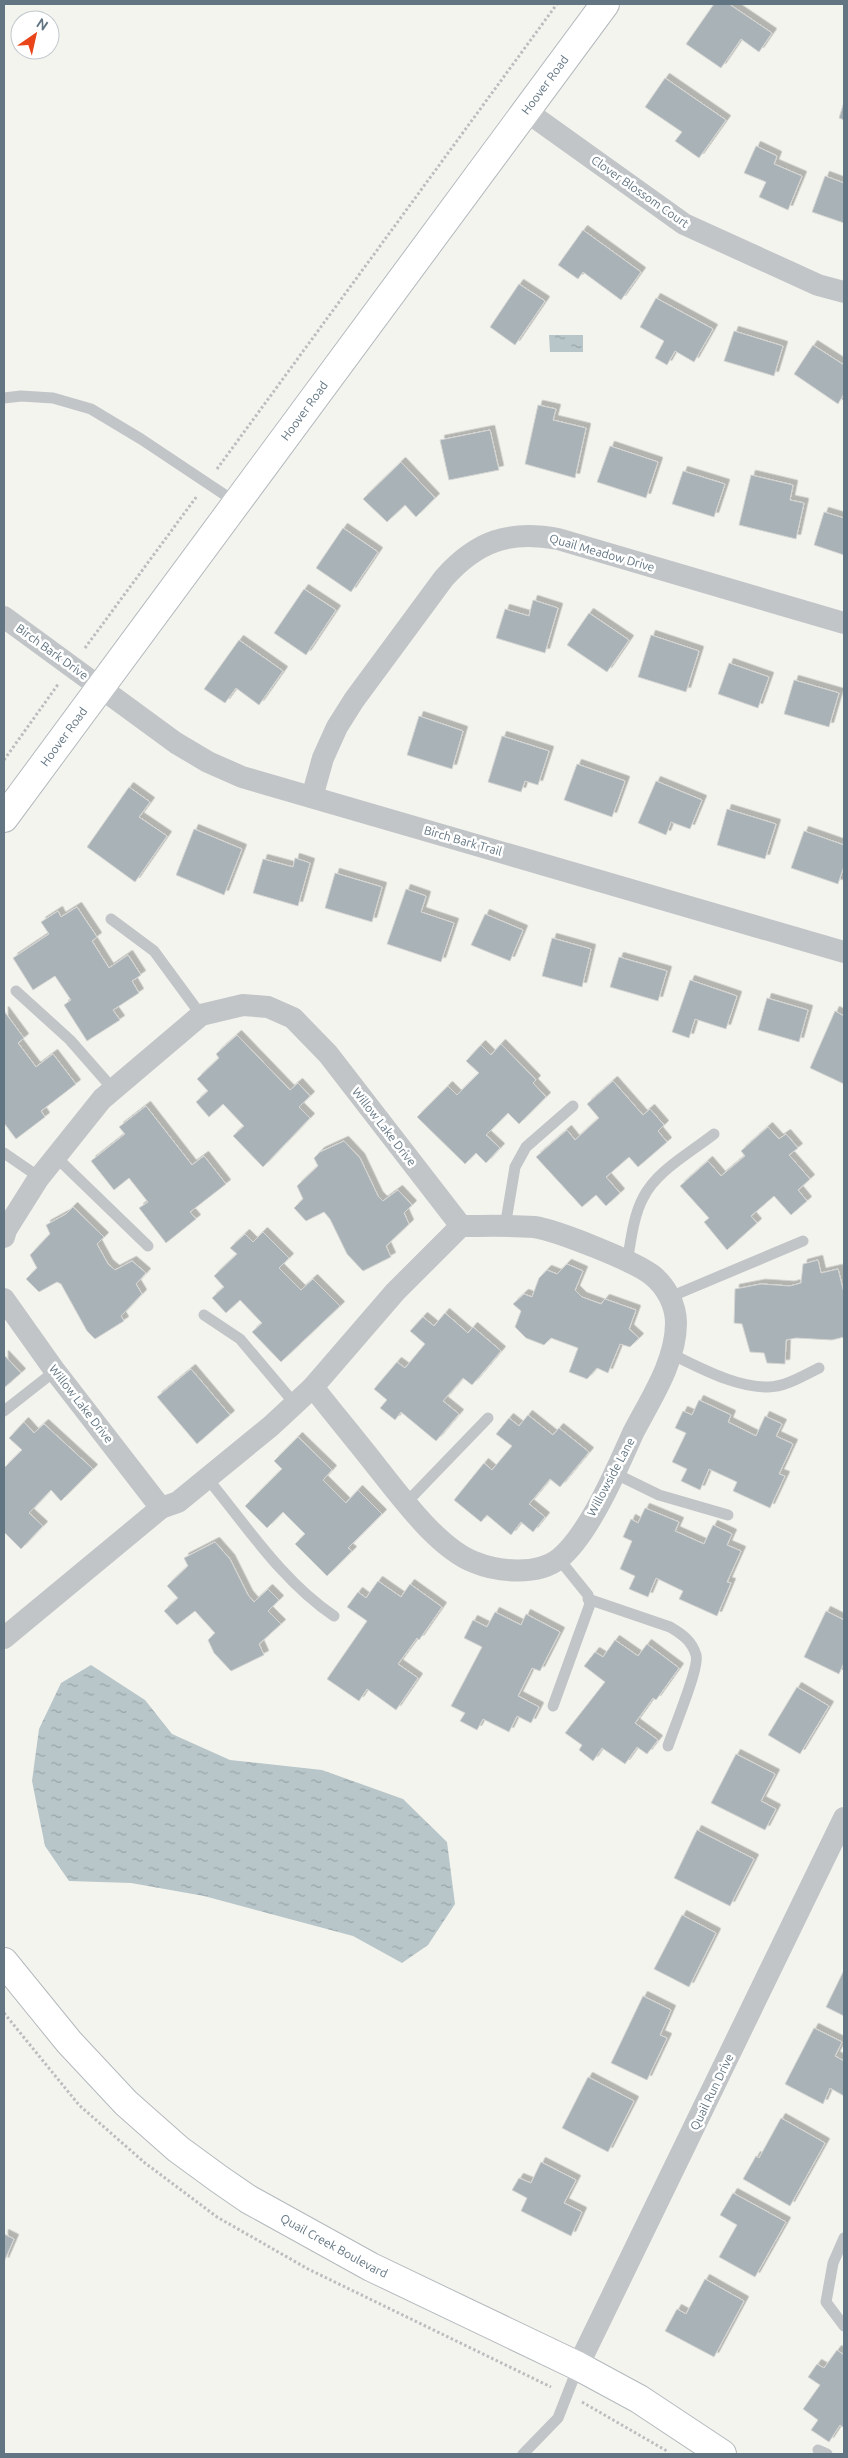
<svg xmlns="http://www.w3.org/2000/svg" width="848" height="2458" font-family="Ubuntu,sans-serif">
	<defs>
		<pattern id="water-ripples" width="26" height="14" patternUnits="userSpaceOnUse" patternTransform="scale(1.25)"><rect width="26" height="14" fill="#b8c6c9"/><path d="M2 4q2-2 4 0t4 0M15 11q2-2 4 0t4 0" fill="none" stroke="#99a5a9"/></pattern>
		<filter id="shadow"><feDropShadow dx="4.5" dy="-4.5" stdDeviation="0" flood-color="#0004"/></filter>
	</defs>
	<rect width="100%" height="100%" fill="#f4f4ef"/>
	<g fill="url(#water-ripples)">
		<path d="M 549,335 L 583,335 L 583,352 L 550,352 Z"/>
		<path d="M 91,1665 L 145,1700 L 172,1734 L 230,1760 L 322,1770 L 403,1799 L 447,1842 L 455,1904 L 428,1945 L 402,1963 L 353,1936 L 204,1896 L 131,1883 L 69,1881 L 45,1846 L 32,1781 L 39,1729 L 61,1683 Z"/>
	</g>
	<g fill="#a9b2b6" stroke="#d5d5d3" filter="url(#shadow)">
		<path d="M 714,4 L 729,4 L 772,33 L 759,52 L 741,39 L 721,68 L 686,44 Z"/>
		<path d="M 665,78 L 726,120 L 699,158 L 675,141 L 682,132 L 645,107 Z"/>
		<path d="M 844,102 L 844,120 L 839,118 Z"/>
		<path d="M 756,146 L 777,156 L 774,164 L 802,176 L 788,210 L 759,197 L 766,182 L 744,173 Z"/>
		<path d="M 825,176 L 844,183 L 844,223 L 812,212 Z"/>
		<path d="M 583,230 L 641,272 L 621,300 L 583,272 L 578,279 L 558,265 Z"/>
		<path d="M 519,284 L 545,301 L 515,345 L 490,327 Z"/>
		<path d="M 656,298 L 713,329 L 694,362 L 675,351 L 667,365 L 655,358 L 664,341 L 640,327 Z"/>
		<path d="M 734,331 L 783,346 L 774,376 L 724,361 Z"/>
		<path d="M 813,345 L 844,365 L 844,394 L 838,404 L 794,374 Z"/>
		<path d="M 538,405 L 556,409 L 553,420 L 586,428 L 575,478 L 525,464 Z"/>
		<path d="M 490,430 L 499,470 L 449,480 L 440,440 Z"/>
		<path d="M 610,446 L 658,462 L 646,498 L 597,482 Z"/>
		<path d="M 401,462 L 435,498 L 416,517 L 405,505 L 387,522 L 363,499 Z"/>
		<path d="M 683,471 L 725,484 L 714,517 L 672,504 Z"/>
		<path d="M 751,475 L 793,485 L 790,500 L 804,503 L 796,539 L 739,525 Z"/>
		<path d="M 824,512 L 844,518 L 844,555 L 814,545 Z"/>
		<path d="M 343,528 L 378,552 L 351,592 L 316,568 Z"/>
		<path d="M 304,589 L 336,610 L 306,655 L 274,633 Z"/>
		<path d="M 533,600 L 558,608 L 545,653 L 496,638 L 505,609 L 529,616 Z"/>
		<path d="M 589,613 L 629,640 L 607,672 L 567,645 Z"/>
		<path d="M 651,635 L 699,651 L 686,692 L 638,677 Z"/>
		<path d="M 239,640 L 283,671 L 259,705 L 236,688 L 225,703 L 204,689 Z"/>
		<path d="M 729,663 L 769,677 L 758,708 L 718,694 Z"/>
		<path d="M 794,680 L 839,693 L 829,727 L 784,714 Z"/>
		<path d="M 419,716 L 463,731 L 452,769 L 407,755 Z"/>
		<path d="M 502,736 L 549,751 L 538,785 L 525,781 L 521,792 L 488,782 Z"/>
		<path d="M 577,764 L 625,781 L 612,817 L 564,800 Z"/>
		<path d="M 656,781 L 702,800 L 690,829 L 671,822 L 666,835 L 638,823 Z"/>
		<path d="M 129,787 L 150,802 L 139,817 L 167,836 L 135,882 L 87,847 Z"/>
		<path d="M 727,809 L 776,824 L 765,859 L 717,845 Z"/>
		<path d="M 194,829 L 242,849 L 224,895 L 176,875 Z"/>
		<path d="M 804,831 L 844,845 L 844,866 L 838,884 L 791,868 Z"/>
		<path d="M 295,858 L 310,863 L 298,906 L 253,893 L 263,859 L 293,867 Z"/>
		<path d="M 335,873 L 382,887 L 372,922 L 325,908 Z"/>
		<path d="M 406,889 L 426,896 L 421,912 L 454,923 L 441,962 L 387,944 Z"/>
		<path d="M 77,907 L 97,937 L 92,941 L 109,968 L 128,955 L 141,975 L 132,981 L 139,993 L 113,1010 L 120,1020 L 87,1041 L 64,1005 L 71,1000 L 55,976 L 33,990 L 13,958 L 49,934 L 41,922 L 58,911 L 61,917 Z"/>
		<path d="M 485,914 L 523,930 L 510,961 L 471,945 Z"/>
		<path d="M 552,938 L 591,949 L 582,987 L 542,976 Z"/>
		<path d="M 619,957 L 667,971 L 658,1001 L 610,987 Z"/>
		<path d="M 690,980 L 737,996 L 726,1029 L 695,1019 L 689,1038 L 672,1032 Z"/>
		<path d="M 767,998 L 808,1010 L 799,1042 L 758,1030 Z"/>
		<path d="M 4,1011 L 24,1038 L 18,1043 L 36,1067 L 53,1054 L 76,1084 L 41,1111 L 45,1117 L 16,1139 L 4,1123 Z"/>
		<path d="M 835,1011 L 844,1016 L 844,1084 L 810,1068 Z"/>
		<path d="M 237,1035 L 290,1090 L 298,1083 L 310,1096 L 299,1107 L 310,1118 L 263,1167 L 233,1136 L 244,1126 L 223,1104 L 209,1117 L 196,1102 L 208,1091 L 197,1079 L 219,1058 L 216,1054 Z"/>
		<path d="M 501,1044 L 536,1080 L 533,1083 L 546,1097 L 519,1124 L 508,1113 L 486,1135 L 500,1148 L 486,1163 L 476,1153 L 465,1164 L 417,1117 L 448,1086 L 457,1095 L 479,1073 L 466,1061 L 481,1045 L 491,1055 Z"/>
		<path d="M 613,1081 L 643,1115 L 650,1109 L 664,1125 L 658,1131 L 667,1142 L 638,1167 L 629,1157 L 606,1177 L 620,1193 L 606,1206 L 596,1195 L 582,1207 L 536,1157 L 567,1130 L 575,1140 L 599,1118 L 587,1104 Z"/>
		<path d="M 146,1106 L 192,1165 L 204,1156 L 226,1184 L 190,1212 L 196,1219 L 166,1243 L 139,1208 L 148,1202 L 129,1178 L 114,1190 L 91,1161 L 125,1134 L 119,1127 Z"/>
		<path d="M 768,1127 L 779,1139 L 786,1134 L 798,1148 L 789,1155 L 810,1179 L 798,1190 L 807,1201 L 791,1215 L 774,1196 L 751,1216 L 757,1223 L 727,1250 L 704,1222 L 709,1218 L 680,1186 L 708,1161 L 721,1176 L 745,1156 L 741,1151 Z"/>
		<path d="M 344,1141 L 360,1158 L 378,1196 L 383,1201 L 398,1190 L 412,1205 L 404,1213 L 409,1224 L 386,1246 L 391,1257 L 363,1271 L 347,1254 L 330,1219 L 324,1212 L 306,1221 L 294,1208 L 303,1199 L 297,1186 L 318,1166 L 314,1158 L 320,1152 Z"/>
		<path d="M 73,1207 L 104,1237 L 97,1244 L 108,1264 L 115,1270 L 132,1261 L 146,1273 L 136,1284 L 142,1294 L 121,1316 L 124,1321 L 95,1339 L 87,1331 L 61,1284 L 57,1282 L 39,1292 L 26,1279 L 37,1268 L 30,1255 L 50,1234 L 46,1225 L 66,1214 Z"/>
		<path d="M 263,1232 L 289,1258 L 279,1268 L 301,1290 L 313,1279 L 340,1306 L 281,1362 L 252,1332 L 262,1323 L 240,1300 L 226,1313 L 212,1298 L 224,1287 L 214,1276 L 237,1254 L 230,1248 L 245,1234 L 253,1242 Z"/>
		<path d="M 818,1260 L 821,1273 L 838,1269 L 844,1293 L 844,1337 L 832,1340 L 796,1338 L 786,1340 L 785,1364 L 767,1363 L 764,1353 L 750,1352 L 742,1324 L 734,1323 L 735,1289 L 761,1284 L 790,1286 L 801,1283 L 803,1264 Z"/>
		<path d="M 567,1264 L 583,1271 L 575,1290 L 582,1297 L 601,1304 L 605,1299 L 636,1310 L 629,1329 L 639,1338 L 630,1347 L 620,1344 L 608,1373 L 597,1368 L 587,1379 L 569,1372 L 578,1348 L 551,1338 L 544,1345 L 526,1338 L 515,1327 L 521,1311 L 513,1304 L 524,1294 L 532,1297 L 539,1278 L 547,1270 L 557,1274 Z"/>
		<path d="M 445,1313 L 468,1333 L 473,1327 L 501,1351 L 472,1385 L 463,1378 L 443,1401 L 459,1414 L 436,1441 L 401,1412 L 395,1420 L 380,1408 L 387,1400 L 374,1389 L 397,1362 L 405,1368 L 425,1344 L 410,1331 L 423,1317 L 434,1326 Z"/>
		<path d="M 4,1355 L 21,1373 L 4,1388 Z"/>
		<path d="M 191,1369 L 230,1415 L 197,1444 L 157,1397 Z"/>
		<path d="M 699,1400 L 731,1415 L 728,1422 L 756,1436 L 765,1416 L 782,1424 L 776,1436 L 793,1444 L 779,1474 L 785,1476 L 770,1508 L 733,1491 L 737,1482 L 709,1469 L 700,1490 L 681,1481 L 687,1469 L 672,1462 L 686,1433 L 675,1428 L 683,1411 L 692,1415 Z"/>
		<path d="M 528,1415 L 553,1435 L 559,1428 L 589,1452 L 560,1487 L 550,1479 L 529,1504 L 545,1517 L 533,1532 L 521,1522 L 511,1535 L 487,1515 L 481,1522 L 454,1500 L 484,1463 L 492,1470 L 512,1446 L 496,1434 L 509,1418 L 519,1426 Z"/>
		<path d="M 24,1422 L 34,1433 L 44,1424 L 93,1469 L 61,1501 L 51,1490 L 29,1513 L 43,1526 L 21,1549 L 4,1532 L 4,1468 L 22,1450 L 9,1438 Z"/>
		<path d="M 298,1437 L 332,1470 L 323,1480 L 346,1503 L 358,1490 L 382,1514 L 348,1548 L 352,1551 L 327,1576 L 295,1544 L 305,1534 L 283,1512 L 267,1528 L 245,1506 L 282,1469 L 274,1461 Z"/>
		<path d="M 645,1508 L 679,1522 L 675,1531 L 704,1544 L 713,1525 L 732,1534 L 727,1545 L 741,1551 L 727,1582 L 731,1583 L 717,1616 L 679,1599 L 683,1591 L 656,1578 L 648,1597 L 629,1589 L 635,1576 L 620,1569 L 632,1541 L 623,1537 L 631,1519 L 638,1523 Z"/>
		<path d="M 215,1542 L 230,1559 L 248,1595 L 254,1602 L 268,1589 L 279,1600 L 268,1611 L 281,1624 L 259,1644 L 264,1655 L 231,1671 L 214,1653 L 208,1640 L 215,1633 L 195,1611 L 177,1625 L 164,1611 L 178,1598 L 167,1586 L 188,1566 L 184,1558 Z"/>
		<path d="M 378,1581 L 401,1597 L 410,1584 L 442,1607 L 419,1640 L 417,1638 L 398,1664 L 418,1678 L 396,1710 L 367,1689 L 359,1701 L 327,1679 L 367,1621 L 347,1607 L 358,1592 L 366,1598 Z"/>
		<path d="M 826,1611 L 844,1620 L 844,1663 L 839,1674 L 804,1657 Z"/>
		<path d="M 495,1612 L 521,1625 L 526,1614 L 560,1632 L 540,1671 L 532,1668 L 518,1696 L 539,1707 L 531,1723 L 517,1716 L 509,1732 L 483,1719 L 477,1730 L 460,1721 L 465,1713 L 451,1706 L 482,1647 L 464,1638 L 473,1620 L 487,1627 Z"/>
		<path d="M 615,1640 L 638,1656 L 647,1644 L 679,1668 L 656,1700 L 653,1698 L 635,1723 L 658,1740 L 647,1754 L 637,1747 L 625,1764 L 602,1748 L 593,1761 L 579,1750 L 582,1745 L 565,1733 L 605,1682 L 584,1666 L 595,1652 L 603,1657 Z"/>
		<path d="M 797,1687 L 829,1706 L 800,1754 L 768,1735 Z"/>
		<path d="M 736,1754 L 775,1774 L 761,1801 L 776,1809 L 765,1830 L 711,1803 Z"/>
		<path d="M 697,1830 L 754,1859 L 730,1906 L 674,1878 Z"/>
		<path d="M 682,1915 L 716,1933 L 689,1987 L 654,1969 Z"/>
		<path d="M 844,1970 L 844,2016 L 826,2007 Z"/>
		<path d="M 643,1996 L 671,2010 L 660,2035 L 667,2038 L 647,2080 L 611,2063 Z"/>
		<path d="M 814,2028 L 842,2042 L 835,2056 L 844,2061 L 844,2096 L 830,2088 L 823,2104 L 785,2084 Z"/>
		<path d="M 588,2077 L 634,2101 L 608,2152 L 562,2128 Z"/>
		<path d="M 781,2118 L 825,2143 L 790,2206 L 743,2179 L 756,2156 L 759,2158 Z"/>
		<path d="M 541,2162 L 576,2180 L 564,2203 L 582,2212 L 571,2236 L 521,2211 L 527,2198 L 512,2190 L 519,2178 L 531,2183 Z"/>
		<path d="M 733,2193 L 786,2222 L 755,2277 L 719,2257 L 737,2225 L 720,2215 Z"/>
		<path d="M 4,2234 L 14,2239 L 4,2262 Z"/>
		<path d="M 705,2279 L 744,2301 L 714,2357 L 665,2331 L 677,2309 L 686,2314 Z"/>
		<path d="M 837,2350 L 844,2355 L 844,2428 L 840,2425 L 829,2442 L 811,2430 L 818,2420 L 803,2409 L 820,2385 L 808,2377 L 817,2364 L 824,2368 Z"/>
	</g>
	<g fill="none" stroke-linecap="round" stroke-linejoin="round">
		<g stroke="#b3b9bd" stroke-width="30">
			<g id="secondary">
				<path id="s1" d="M 4,818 L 605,4"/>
				<path id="s2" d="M 4,1962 L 69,2042 L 126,2103 L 178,2149 L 219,2179 L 248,2199 L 371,2267 L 578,2366 L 639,2399 L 722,2454"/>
			</g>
		</g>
		<g stroke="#bbbdbf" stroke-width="3" stroke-dasharray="2.5 2.5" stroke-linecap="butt">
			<path d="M 217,469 L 557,4"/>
			<path d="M 85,648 L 197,496"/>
			<path d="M 4,760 L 59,683"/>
			<path d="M 4,2013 L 79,2105 L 145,2163 L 217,2217 L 308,2269 L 551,2387"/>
			<path d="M 582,2402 L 667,2451"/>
		</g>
		<g stroke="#c1c5c8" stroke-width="11">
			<path d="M 4,398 L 21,396 L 53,398 L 91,409 L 141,439 L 237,503"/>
			<path d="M 111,919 L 154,951 L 201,1015"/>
			<path d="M 16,991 L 70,1040 L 113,1089"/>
			<path d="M 4,1153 L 39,1177"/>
			<path d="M 56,1157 L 148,1246"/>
			<path d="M 505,1227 L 515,1167 L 526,1147 L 573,1106"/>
			<path d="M 627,1262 C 631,1241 633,1217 643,1198 C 656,1171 690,1153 714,1134"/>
			<path d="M 670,1297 L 803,1241"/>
			<path d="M 204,1315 L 240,1339 L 295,1404"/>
			<path d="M 671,1354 C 701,1368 734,1387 768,1387 C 785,1387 803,1376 819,1368"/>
			<path d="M 4,1411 L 55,1371"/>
			<path d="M 614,1473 L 659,1495 L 728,1515"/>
			<path d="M 207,1478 C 246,1525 282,1581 334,1616"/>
			<path d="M 406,1503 L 488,1418"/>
			<path d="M 588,1599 L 670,1627 C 682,1634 692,1641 696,1655 C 700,1667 673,1730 668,1746"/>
			<path d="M 553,1706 L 590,1604 L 588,1595 L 559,1559"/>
			<path d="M 844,2238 L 833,2263 L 826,2302 L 844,2326"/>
			<path d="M 818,2450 L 827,2454"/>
			<path d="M 523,2454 L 558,2418 L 578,2367"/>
		</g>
		<g stroke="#c1c5c8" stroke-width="22">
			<path d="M 526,111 L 684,224 L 818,285 L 844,292"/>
			<path d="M 4,617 L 176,743 L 208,762 L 242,777 L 844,952"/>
			<path d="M 312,797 L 323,758 L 337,727 L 354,700 L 444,578 C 477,541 509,530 558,539 L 844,623"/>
			<path d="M 4,1237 L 6,1230 L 38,1179 L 102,1099 L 201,1015 L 243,1005 L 268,1007 L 293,1018 L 328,1054 L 461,1226"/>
			<path d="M 4,1299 L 55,1371 L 161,1508"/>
			<path d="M 313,1387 C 334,1414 356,1440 377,1467 C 401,1497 438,1548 474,1562 C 498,1572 538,1576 560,1558 C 589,1534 617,1469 633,1433 C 650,1400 676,1362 676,1323 C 676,1305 666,1286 652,1275 C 634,1261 556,1230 534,1227 C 510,1225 485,1226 461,1226"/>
			<path d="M 4,1638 L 161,1508 L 178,1502 L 271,1426 L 313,1387 L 395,1292 L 461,1226"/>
			<path d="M 578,2366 L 844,1818"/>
		</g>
		<use href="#secondary" stroke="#fff" stroke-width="28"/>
	</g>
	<g text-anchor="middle" stroke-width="5" stroke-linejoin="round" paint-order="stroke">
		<g font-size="12" fill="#627582" stroke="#fff">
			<text dy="4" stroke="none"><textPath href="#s1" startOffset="911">Hoover Road</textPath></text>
			<text transform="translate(640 192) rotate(35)" y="4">Clover Blossom Court</text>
			<text dy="4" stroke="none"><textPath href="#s1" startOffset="506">Hoover Road</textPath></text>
			<text transform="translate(602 553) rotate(16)" y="4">Quail Meadow Drive</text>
			<text transform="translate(52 652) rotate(36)" y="4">Birch Bark Drive</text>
			<text dy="4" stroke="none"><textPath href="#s1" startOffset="101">Hoover Road</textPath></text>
			<text transform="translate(463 841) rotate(16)" y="4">Birch Bark Trail</text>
			<text transform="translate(384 1127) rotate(52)" y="4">Willow Lake Drive</text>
			<text transform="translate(81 1404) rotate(52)" y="4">Willow Lake Drive</text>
			<text transform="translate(611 1477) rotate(-62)" y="4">Willowside Lane</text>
			<text transform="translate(712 2092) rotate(-64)" y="4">Quail Run Drive</text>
			<text dy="4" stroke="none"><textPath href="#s2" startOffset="440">Quail Creek Boulevard</textPath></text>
		</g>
	</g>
	<rect width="848" height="2458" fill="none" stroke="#627582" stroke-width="10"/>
	<g transform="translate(35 35) rotate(34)"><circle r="24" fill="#ffffff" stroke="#c0c8cd"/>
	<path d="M0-4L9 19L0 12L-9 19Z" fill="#e9441a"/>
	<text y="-8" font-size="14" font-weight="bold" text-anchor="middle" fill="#627582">N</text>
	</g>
</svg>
